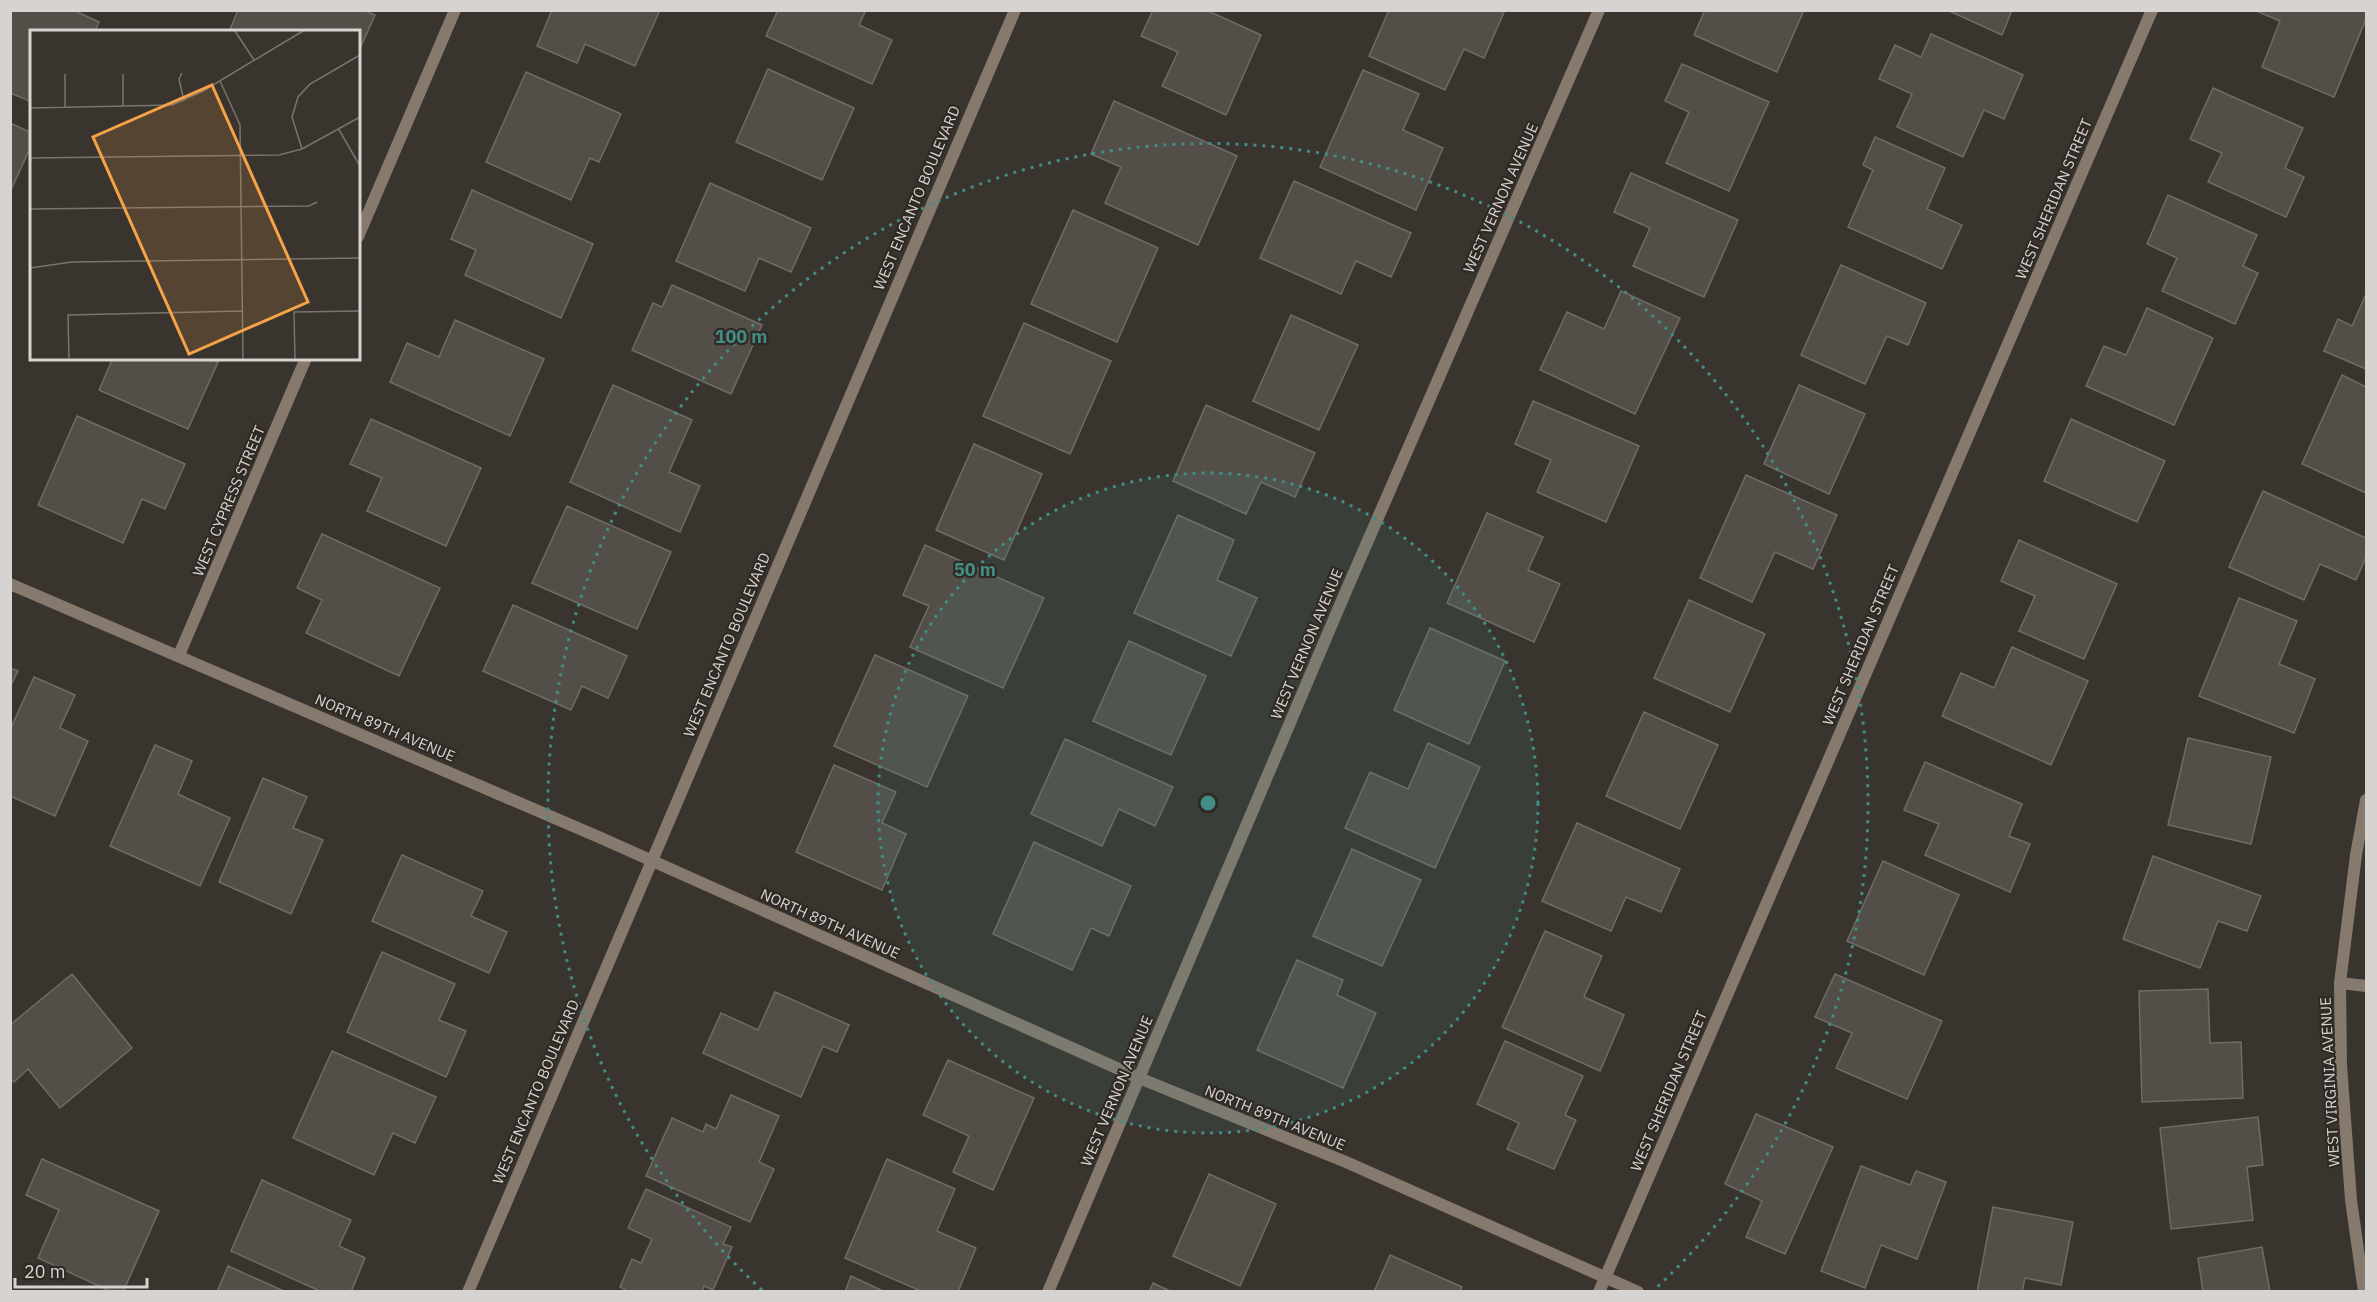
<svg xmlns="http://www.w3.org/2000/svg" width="2377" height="1302" font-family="'IBM Plex Sans',sans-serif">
	<rect width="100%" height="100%" fill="#3a342f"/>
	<g fill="#544e48" stroke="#716b65" stroke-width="1.5">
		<path d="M 10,10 L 73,10 L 99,22 L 95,32 L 32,32 L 32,102 L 10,93 Z"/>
		<path d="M 238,10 L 364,10 L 375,15 L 358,53 L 358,32 L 229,32 Z"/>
		<path d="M 552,10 L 660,10 L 635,66 L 585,44 L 577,63 L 537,46 Z"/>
		<path d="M 778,10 L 866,10 L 859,25 L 892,40 L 872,84 L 766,36 Z"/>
		<path d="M 1153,10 L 1206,10 L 1261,35 L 1226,115 L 1162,86 L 1178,52 L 1141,36 Z"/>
		<path d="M 1389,10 L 1505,10 L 1484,58 L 1464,49 L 1445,90 L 1369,56 Z"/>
		<path d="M 1705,10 L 1804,10 L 1777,72 L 1694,35 Z"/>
		<path d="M 1947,10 L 2012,10 L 2002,35 Z"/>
		<path d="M 2254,10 L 2366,10 L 2366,19 L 2334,97 L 2262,67 L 2280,21 Z"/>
		<path d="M 1931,34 L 2023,75 L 2004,119 L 1984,110 L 1963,157 L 1897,127 L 1912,94 L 1879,79 L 1895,45 L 1921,57 Z"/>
		<path d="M 1682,64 L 1769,102 L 1729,191 L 1666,163 L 1689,112 L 1665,101 Z"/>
		<path d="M 768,69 L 854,108 L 822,180 L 736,142 Z"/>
		<path d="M 1363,70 L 1419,94 L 1403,130 L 1443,148 L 1416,210 L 1320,167 Z"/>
		<path d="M 526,72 L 621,114 L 599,162 L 590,158 L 571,200 L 486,162 Z"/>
		<path d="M 2213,88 L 2303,128 L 2285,168 L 2304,177 L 2286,217 L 2208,182 L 2222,153 L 2190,139 Z"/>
		<path d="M 1114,101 L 1237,156 L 1198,245 L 1105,203 L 1121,167 L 1091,154 Z"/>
		<path d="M 10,123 L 32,133 L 32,144 L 10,192 Z"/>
		<path d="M 1875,137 L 1945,168 L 1927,209 L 1962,225 L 1942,269 L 1848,227 L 1873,170 L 1863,165 Z"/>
		<path d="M 1631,173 L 1738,220 L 1704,297 L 1633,266 L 1650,228 L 1614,212 Z"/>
		<path d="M 1294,181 L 1411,233 L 1391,277 L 1356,261 L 1341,294 L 1260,258 Z"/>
		<path d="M 710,183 L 811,228 L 791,272 L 759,258 L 745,291 L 676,261 Z"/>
		<path d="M 472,190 L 593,244 L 561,318 L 465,275 L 476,250 L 451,239 Z"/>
		<path d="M 2168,195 L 2257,235 L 2243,266 L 2258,273 L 2235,324 L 2162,291 L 2177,258 L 2147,244 Z"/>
		<path d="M 1073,210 L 1158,248 L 1117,342 L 1031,304 Z"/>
		<path d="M 1841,265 L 1926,303 L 1908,345 L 1887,336 L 1865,384 L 1801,355 Z"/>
		<path d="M 672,285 L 762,325 L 731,394 L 632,350 L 653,303 L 662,307 Z"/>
		<path d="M 1621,291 L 1680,318 L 1635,414 L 1540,370 L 1567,312 L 1604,329 Z"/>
		<path d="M 2366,294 L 2366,369 L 2324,351 L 2338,319 L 2352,326 Z"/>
		<path d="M 2147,308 L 2213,338 L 2174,425 L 2086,386 L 2104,346 L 2126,355 Z"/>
		<path d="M 1291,315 L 1358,345 L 1319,430 L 1253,401 Z"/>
		<path d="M 455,320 L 544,359 L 510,436 L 390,382 L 407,343 L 439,357 Z"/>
		<path d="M 1024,323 L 1111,361 L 1070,454 L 983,416 Z"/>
		<path d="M 113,358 L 210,358 L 218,362 L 188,429 L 99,390 Z"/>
		<path d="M 2342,375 L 2366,387 L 2366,493 L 2302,464 Z"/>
		<path d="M 613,385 L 692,420 L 669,472 L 700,486 L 680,532 L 570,482 Z"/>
		<path d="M 1799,385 L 1865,414 L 1829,494 L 1764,464 Z"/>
		<path d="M 1533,401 L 1639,446 L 1606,522 L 1537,492 L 1551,460 L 1515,444 Z"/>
		<path d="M 1206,405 L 1315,453 L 1295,497 L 1261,482 L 1246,514 L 1173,481 Z"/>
		<path d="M 77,416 L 185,464 L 165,509 L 142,499 L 123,543 L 38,505 Z"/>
		<path d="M 371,419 L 481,468 L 446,546 L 367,511 L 382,478 L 350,464 Z"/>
		<path d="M 2071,419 L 2165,461 L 2137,522 L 2044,481 Z"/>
		<path d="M 974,444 L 1042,474 L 1004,560 L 936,530 Z"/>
		<path d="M 1746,475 L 1837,515 L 1813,569 L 1775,552 L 1752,602 L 1700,578 Z"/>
		<path d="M 2263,491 L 2366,538 L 2366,557 L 2356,580 L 2320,564 L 2304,600 L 2229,567 Z"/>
		<path d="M 567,506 L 671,552 L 637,629 L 532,583 Z"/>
		<path d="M 1487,513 L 1543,537 L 1528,570 L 1560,584 L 1534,642 L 1447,603 Z"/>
		<path d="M 1178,515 L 1234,540 L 1217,580 L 1257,598 L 1231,656 L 1134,613 Z"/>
		<path d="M 322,534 L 440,588 L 399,676 L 306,633 L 322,600 L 297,588 Z"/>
		<path d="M 2019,540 L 2117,584 L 2084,659 L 2019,631 L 2035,596 L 2001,581 Z"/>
		<path d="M 925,545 L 1044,598 L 1003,688 L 910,647 L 929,606 L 903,595 Z"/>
		<path d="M 2239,598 L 2297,621 L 2279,664 L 2315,679 L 2294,733 L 2199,696 Z"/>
		<path d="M 1689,600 L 1765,634 L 1730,712 L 1654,678 Z"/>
		<path d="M 513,605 L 627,656 L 608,698 L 582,686 L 571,710 L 483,671 Z"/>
		<path d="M 1430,628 L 1505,661 L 1469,744 L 1394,710 Z"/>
		<path d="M 1129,641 L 1206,676 L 1171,755 L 1093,721 Z"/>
		<path d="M 2012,647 L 2088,681 L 2051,765 L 1942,716 L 1961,673 L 1994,688 Z"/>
		<path d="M 875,655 L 968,696 L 927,787 L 834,746 Z"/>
		<path d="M 10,668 L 18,671 L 10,687 Z"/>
		<path d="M 34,677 L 75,695 L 60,728 L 88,741 L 55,816 L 10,796 L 10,730 Z"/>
		<path d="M 1644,712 L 1718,745 L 1680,829 L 1606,796 Z"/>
		<path d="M 2188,738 L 2271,757 L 2251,844 L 2168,825 Z"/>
		<path d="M 1065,739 L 1173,787 L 1155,826 L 1119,809 L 1102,846 L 1031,814 Z"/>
		<path d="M 1428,743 L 1480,767 L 1435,868 L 1345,828 L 1370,772 L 1408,789 Z"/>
		<path d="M 155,745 L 192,761 L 178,794 L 230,818 L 200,886 L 110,846 Z"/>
		<path d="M 1925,762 L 2022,804 L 2009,836 L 2030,844 L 2010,892 L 1925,855 L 1939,824 L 1904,810 Z"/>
		<path d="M 834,765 L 896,792 L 882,823 L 906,834 L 882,890 L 796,852 Z"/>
		<path d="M 263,778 L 307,797 L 293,828 L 323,840 L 291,914 L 219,882 Z"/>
		<path d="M 1577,823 L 1680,869 L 1661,912 L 1626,897 L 1611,931 L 1542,901 Z"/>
		<path d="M 1034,842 L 1131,886 L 1109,936 L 1091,928 L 1072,970 L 993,934 Z"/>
		<path d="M 1352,849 L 1421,880 L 1382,966 L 1313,936 Z"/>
		<path d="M 402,855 L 483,891 L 471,916 L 507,932 L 489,973 L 372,921 Z"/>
		<path d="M 2153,856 L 2261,896 L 2247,931 L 2218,921 L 2200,968 L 2123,939 Z"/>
		<path d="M 1883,861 L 1959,895 L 1924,975 L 1847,941 Z"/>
		<path d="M 1545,931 L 1602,956 L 1584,997 L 1624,1015 L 1600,1071 L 1502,1027 Z"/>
		<path d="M 382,952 L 455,984 L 439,1020 L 466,1031 L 446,1077 L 347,1032 Z"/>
		<path d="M 1297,960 L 1343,980 L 1337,995 L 1376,1013 L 1343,1088 L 1257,1050 Z"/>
		<path d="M 72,974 L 132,1048 L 60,1108 L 28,1069 L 14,1082 L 10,1078 L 10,1025 Z"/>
		<path d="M 1835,974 L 1942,1021 L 1907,1099 L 1836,1068 L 1852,1033 L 1815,1017 Z"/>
		<path d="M 2208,989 L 2210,1043 L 2241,1042 L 2243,1098 L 2142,1102 L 2139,991 Z"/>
		<path d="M 775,992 L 849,1025 L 837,1052 L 823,1046 L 801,1097 L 703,1053 L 721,1013 L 758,1030 Z"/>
		<path d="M 1505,1041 L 1583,1076 L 1565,1115 L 1576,1120 L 1554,1169 L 1507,1149 L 1519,1123 L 1477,1104 Z"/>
		<path d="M 332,1051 L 436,1097 L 415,1143 L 393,1133 L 374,1175 L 293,1138 Z"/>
		<path d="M 948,1060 L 1034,1098 L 993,1190 L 953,1172 L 969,1136 L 923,1115 Z"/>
		<path d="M 731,1095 L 779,1116 L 759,1162 L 774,1169 L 750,1222 L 646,1176 L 672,1118 L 703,1132 L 706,1124 L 716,1129 Z"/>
		<path d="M 1756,1114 L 1833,1147 L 1785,1254 L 1746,1237 L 1762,1201 L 1725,1184 Z"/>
		<path d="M 2258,1117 L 2263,1165 L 2247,1167 L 2253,1220 L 2171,1229 L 2160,1128 Z"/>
		<path d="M 42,1159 L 159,1211 L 123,1292 L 112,1292 L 38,1258 L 59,1210 L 26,1195 Z"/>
		<path d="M 887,1159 L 955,1189 L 937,1231 L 976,1248 L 958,1292 L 923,1292 L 845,1258 Z"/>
		<path d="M 1861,1166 L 1910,1185 L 1916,1171 L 1946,1182 L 1917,1259 L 1881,1245 L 1865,1288 L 1821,1271 Z"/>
		<path d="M 1209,1174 L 1276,1204 L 1240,1286 L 1173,1256 Z"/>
		<path d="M 262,1180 L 351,1220 L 339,1246 L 365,1258 L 351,1292 L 322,1292 L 231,1251 Z"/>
		<path d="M 646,1189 L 731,1227 L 723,1244 L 732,1247 L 713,1290 L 704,1286 L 702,1292 L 629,1292 L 620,1287 L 632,1259 L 641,1263 L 652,1239 L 628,1228 Z"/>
		<path d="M 1993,1207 L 2073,1222 L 2061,1285 L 2025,1278 L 2022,1292 L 1977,1292 Z"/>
		<path d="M 2262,1247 L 2270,1292 L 2203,1292 L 2198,1258 Z"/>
		<path d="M 1390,1255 L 1462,1287 L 1460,1292 L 1374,1292 Z"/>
		<path d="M 228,1266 L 286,1292 L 217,1292 Z"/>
		<path d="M 851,1276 L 885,1292 L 845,1292 Z"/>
		<path d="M 1153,1283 L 1172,1292 L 1149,1292 Z"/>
	</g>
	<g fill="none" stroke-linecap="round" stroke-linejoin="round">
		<g stroke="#86796d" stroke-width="12">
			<path d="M 358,237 L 455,10"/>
			<path d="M 10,584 L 601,838 L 1139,1078 L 1346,1162 L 1638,1292"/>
			<path d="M 179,655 L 306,358"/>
			<path d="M 2340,983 L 2366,986"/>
			<path d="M 1048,1292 L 1346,591 L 1599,10"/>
			<path d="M 1599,1292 L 2152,10"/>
			<path d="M 2364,1292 L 2351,1200 L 2341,1065 L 2340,983 L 2356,855 L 2366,800"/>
		</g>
		<path stroke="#86796d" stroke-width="12" d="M 468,1292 L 1015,10"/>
	</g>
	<circle cx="1208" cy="803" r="330" fill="#418d86" fill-opacity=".12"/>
	<g fill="none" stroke="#418d86" stroke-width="3" stroke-dasharray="3 6">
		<circle cx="1208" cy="803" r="330"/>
		<path d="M762 1290A660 660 0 1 1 1654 1290"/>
	</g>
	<g text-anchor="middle" stroke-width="4.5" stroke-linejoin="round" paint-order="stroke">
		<g font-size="15" fill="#d6d3d0" stroke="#302a25">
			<text transform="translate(917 198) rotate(-67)" y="5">WEST ENCANTO BOULEVARD</text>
			<text transform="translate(1501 198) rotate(-66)" y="5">WEST VERNON AVENUE</text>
			<text transform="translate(2054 199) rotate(-67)" y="5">WEST SHERIDAN STREET</text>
			<text transform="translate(229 501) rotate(-67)" y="5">WEST CYPRESS STREET</text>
			<text transform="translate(1307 644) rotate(-67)" y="5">WEST VERNON AVENUE</text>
			<text transform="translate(727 645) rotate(-67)" y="5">WEST ENCANTO BOULEVARD</text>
			<text transform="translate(1861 645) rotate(-67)" y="5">WEST SHERIDAN STREET</text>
			<text transform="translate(385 728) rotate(23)" y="5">NORTH 89TH AVENUE</text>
			<text transform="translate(830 924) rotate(24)" y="5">NORTH 89TH AVENUE</text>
			<text transform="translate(2330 1082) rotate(-93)" y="5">WEST VIRGINIA AVENUE</text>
			<text transform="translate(1117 1091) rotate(-67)" y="5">WEST VERNON AVENUE</text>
			<text transform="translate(1669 1091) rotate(-67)" y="5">WEST SHERIDAN STREET</text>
			<text transform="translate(536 1092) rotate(-67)" y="5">WEST ENCANTO BOULEVARD</text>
			<text transform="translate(1275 1118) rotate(22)" y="5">NORTH 89TH AVENUE</text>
		</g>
	</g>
	<g transform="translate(30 30)">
		<rect width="330" height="330" fill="#3a342f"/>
		<path fill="none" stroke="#78746f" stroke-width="1.5" d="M 205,1 L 224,30M 152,43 L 149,49 L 154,71M 35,44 L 35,78M 93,44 L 93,77M 190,51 L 210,95 L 213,329M 0,78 L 142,75 L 173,61 L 273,1M 308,98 L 330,136M 272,119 L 262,87 L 268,67 L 280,54 L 330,25M 0,128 L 249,125 L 272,119 L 330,87M 0,179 L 279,176 L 287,172M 0,238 L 42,232 L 330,228M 39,329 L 38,285 L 212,281M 265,329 L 264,282 L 330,281"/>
		<path fill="#f6a247" fill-opacity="0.15" stroke="#f6a247" stroke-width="3" d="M 182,55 L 278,272 L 159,324 L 63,107 Z"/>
		<rect width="330" height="330" fill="none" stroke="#d6d3d0" stroke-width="3"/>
	</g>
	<circle cx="1208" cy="803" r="9" fill="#418d86" stroke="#302a25" stroke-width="3"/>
	<g font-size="18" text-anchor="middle" font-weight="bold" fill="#418d86" stroke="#302a25" stroke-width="4.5" stroke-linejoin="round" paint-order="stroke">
		<text x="741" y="343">100 m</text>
		<text x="975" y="576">50 m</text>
	</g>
	<rect width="2377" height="1302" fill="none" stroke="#d6d3d0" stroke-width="24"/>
	<path d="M15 1278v9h132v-9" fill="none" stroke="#d6d3d0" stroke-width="3"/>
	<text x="24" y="1278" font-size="18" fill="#d6d3d0" stroke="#302a25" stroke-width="4.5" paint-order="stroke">20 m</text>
</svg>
